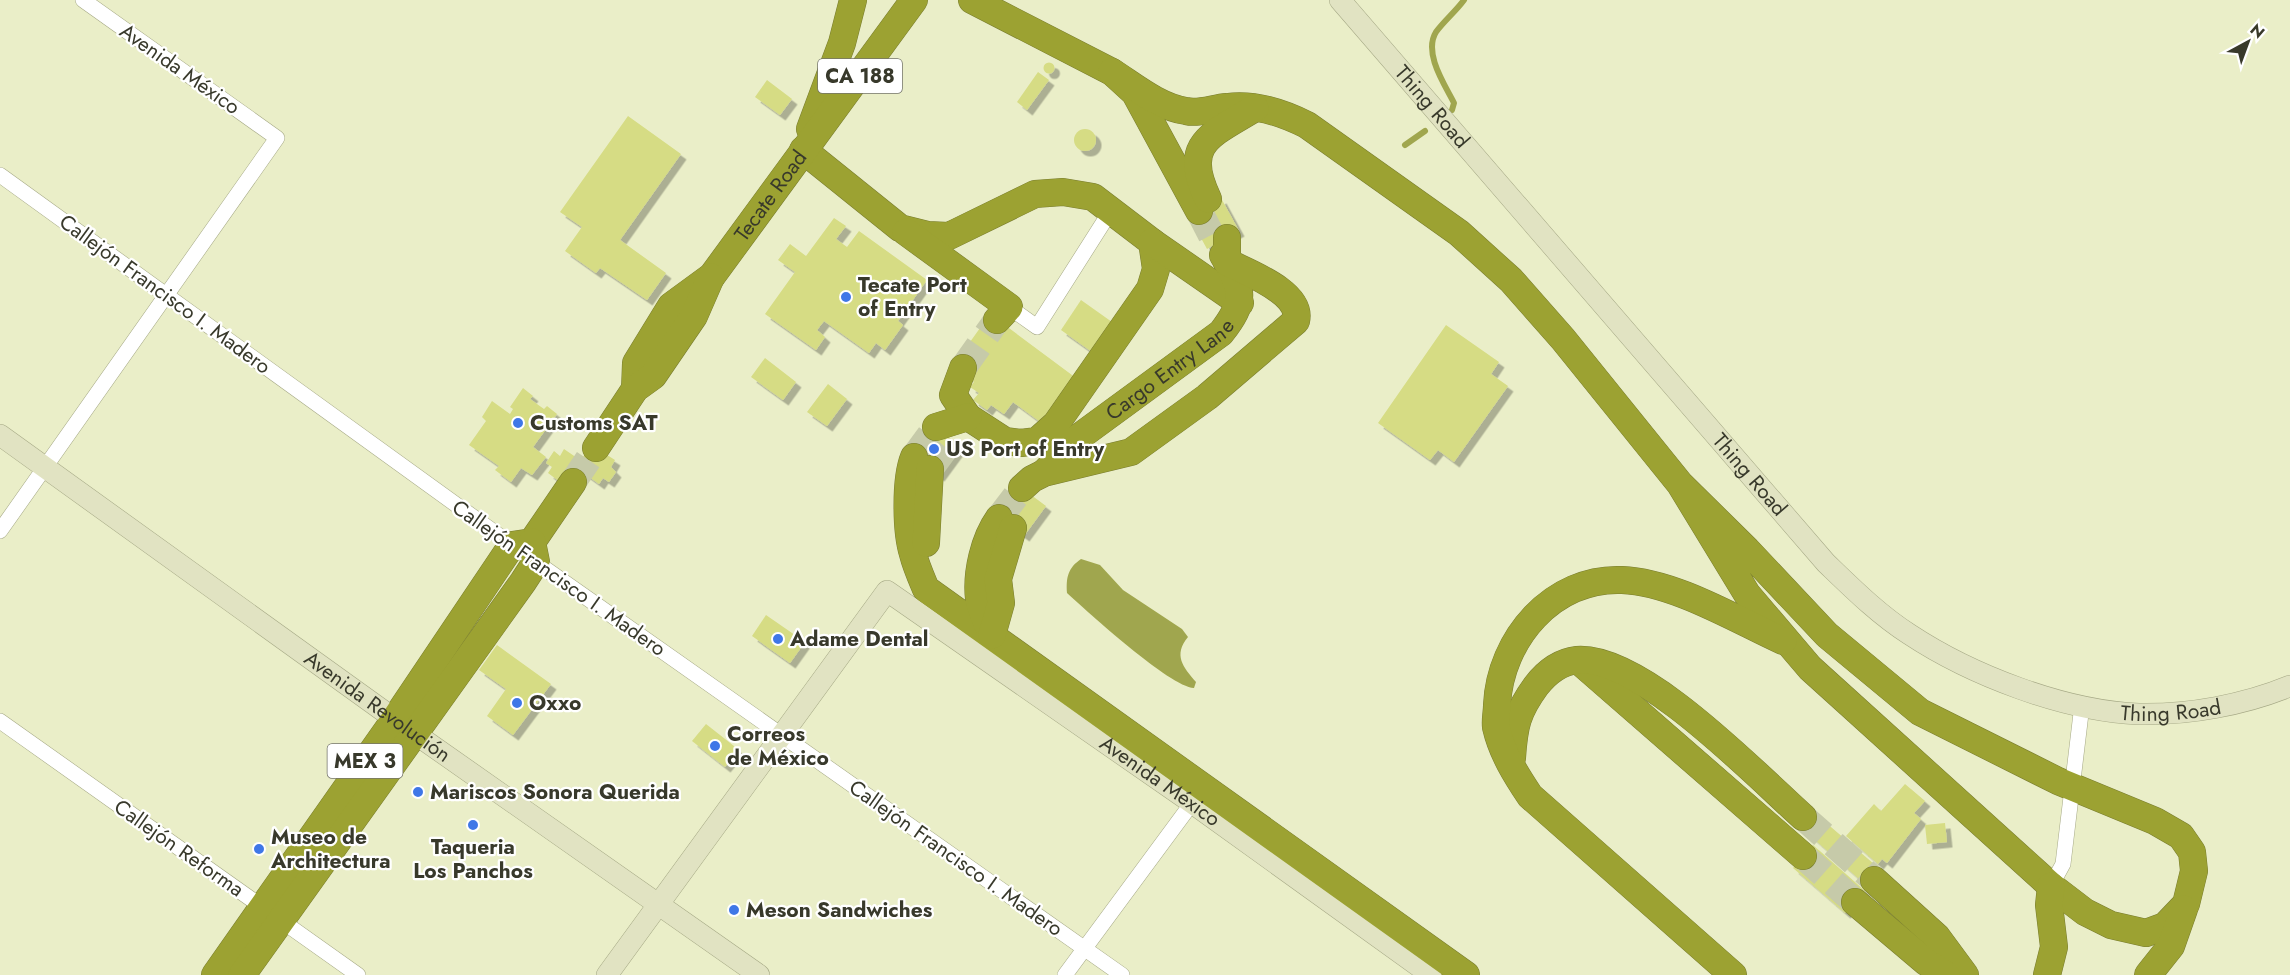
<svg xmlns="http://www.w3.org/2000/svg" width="2290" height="975" font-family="Jost,sans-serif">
	<defs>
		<filter id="shadow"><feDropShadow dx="5.5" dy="5.5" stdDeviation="0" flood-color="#0004"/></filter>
	</defs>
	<rect width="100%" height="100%" fill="#eaeec8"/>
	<path fill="#a0a64e" d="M 1081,559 L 1100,565 L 1123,590 L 1182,629 L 1188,637 C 1173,655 1183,667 1196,682 L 1194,688 C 1170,687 1088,612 1067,593 C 1066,577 1068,568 1081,559 Z"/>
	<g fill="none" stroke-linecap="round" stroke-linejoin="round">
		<g stroke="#a0a64e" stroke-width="6">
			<path d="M 1452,110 L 1454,103 C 1445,85 1423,53 1436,32 C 1444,21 1456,11 1464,0"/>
			<path d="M 1405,145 L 1425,131"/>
		</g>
	</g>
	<g fill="#d6dc84" filter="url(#shadow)">
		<circle cx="1049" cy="68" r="5.5"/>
		<path d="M 1038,72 L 1049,80 L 1027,110 L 1017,102 Z"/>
		<path d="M 767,80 L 792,99 L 780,115 L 755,97 Z"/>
		<path d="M 628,116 L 681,154 L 620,240 L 666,273 L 647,300 L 600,268 L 596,273 L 565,251 L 582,227 L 560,212 Z"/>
		<circle cx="1085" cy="140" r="11"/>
		<path d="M 1221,198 L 1239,231 L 1207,249 L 1189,216 Z"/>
		<path d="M 834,218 L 846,226 L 836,239 L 847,247 L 859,231 L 927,280 L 898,321 L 903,325 L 885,350 L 876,343 L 869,353 L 824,321 L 817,330 L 825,337 L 816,350 L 765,314 L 795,272 L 778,260 L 790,244 L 806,256 Z"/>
		<path d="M 1081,300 L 1112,322 L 1092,352 L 1061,330 Z"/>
		<path d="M 990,314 L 1076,378 L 1043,424 L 1013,402 L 1004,414 L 991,405 L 987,410 L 973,400 L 979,393 L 970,387 L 974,382 L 955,363 Z"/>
		<path d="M 1446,325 L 1499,362 L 1491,374 L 1508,386 L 1454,462 L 1438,450 L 1430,460 L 1378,423 Z"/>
		<path d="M 765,358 L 796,382 L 783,400 L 751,377 Z"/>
		<path d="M 828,384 L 847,399 L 827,426 L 807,412 Z"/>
		<path d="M 523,388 L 533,396 L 530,399 L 544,409 L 547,406 L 557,414 L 533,447 L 546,457 L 532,475 L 521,468 L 511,482 L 495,470 L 499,466 L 469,445 L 486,421 L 482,417 L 492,401 L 510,414 L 513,409 L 510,407 Z"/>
		<path d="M 928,422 L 961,446 L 939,476 L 907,452 Z"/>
		<path d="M 596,448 L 615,460 L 611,467 L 616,472 L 609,482 L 603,478 L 599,484 L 581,471 L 573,482 L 564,485 L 548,473 L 552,467 L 546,463 L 554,451 L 560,456 L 564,449 L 580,460 L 589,450 Z"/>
		<path d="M 1015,483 L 1046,506 L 1024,536 L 993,514 Z"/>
		<path d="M 766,615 L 805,642 L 790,663 L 752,636 Z"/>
		<path d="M 497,645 L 551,684 L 513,735 L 487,716 L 506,689 L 479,670 Z"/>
		<path d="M 706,724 L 739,750 L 725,767 L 692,741 Z"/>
		<path d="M 1905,784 L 1925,801 L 1914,813 L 1921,819 L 1887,863 L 1882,859 L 1878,864 L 1846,836 L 1874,804 L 1881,811 Z"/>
		<path d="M 1810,809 L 1882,871 L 1868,887 L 1797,824 Z"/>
		<path d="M 1945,823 L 1947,842 L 1927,844 L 1925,825 Z"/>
		<path d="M 1813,845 L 1865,891 L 1845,913 L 1793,868 Z"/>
	</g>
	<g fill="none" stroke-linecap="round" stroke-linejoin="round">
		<g stroke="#c6caa9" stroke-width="27" stroke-dasharray="27 14" stroke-linecap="butt">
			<path d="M 1199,211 L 1216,244"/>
			<path d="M 963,368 L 997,320"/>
			<path d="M 914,457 L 936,427"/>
			<path d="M 930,469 L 952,439"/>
			<path d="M 573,482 L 596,448"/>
			<path d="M 999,518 L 1022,488"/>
			<path d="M 1803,817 L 1874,880"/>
			<path d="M 1803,856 L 1855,902"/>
		</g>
		<g stroke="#a5a885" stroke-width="16">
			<g id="street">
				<path d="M 0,175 L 523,553 L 1122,975"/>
				<path d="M 1009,307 L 1037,327 L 1110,212"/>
				<path d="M 0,531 L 277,138 L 83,0"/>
				<path d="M 0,721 L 358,975"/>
				<path d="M 2051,886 L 2063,864 L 2082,705"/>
				<path d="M 1065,975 L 1192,803"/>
			</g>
		</g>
		<g stroke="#a5a885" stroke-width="22">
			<g id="secondary">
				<path id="s1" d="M 1340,0 L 1826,563 C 1852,588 1878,614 1909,634 C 1971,675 2064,711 2139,714 C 2189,715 2244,705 2290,686"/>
				<path id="s2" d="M 0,435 L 414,733 L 759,975"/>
				<path id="s3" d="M 607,975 L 887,591 L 1192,803 L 1431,975"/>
			</g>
		</g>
		<g stroke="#797d30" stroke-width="28">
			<g id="highway">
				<path d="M 972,0 L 1112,72 L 1135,93 L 1199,211"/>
				<path d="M 1112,72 C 1134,86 1159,107 1186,111 C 1199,114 1213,108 1227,107 C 1255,103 1283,113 1307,125 L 1459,233 L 1511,280 L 1563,339 L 1680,484 L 1747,550 L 1827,635 L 1920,712 L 2058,781 L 2155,821 L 2181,836 L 2192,852 L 2194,871 L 2186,904 L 2165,926 L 2146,933 L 2111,925 L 2085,912 L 2051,886 L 1810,668 L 1747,594 L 1680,484"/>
				<path d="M 810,129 L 842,43 L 853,0"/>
				<path d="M 803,150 L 900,228 L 928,235 L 949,236 L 1035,194 L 1063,192 L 1093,197 L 1152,242 L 1156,269 L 1150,289 L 1056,424 L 1037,441 L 1021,443 L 1005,441 L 968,417 L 953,395 L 963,368"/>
				<path d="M 1208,199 C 1181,143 1211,135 1255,108"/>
				<path d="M 906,232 L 1009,307 L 997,320"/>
				<path d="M 1152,242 L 1240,303"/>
				<path id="s4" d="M 635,389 L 636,363 L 671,306 L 712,276 L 914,0"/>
				<path d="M 936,427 L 968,417"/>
				<path d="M 596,448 L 635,389 L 653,376 L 694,316 L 711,277"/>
				<path d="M 914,457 C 905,479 906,532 913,554 C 916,566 921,577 926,589 L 1466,975"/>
				<path id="s5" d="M 1045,472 L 1079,437 L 1221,333 C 1246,301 1244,290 1223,255"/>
				<path d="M 1022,488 L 1032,479 L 1044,473 L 1131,452 L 1207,397 L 1296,321 C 1303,292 1246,272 1227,262 L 1227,238"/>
				<path d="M 926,543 L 930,469"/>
				<path d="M 992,635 C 987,623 981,611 979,599 C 976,573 984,539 999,518"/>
				<path d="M 992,635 L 1001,603 L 998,579 L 1013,528"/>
				<path d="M 1579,661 L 1803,856"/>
				<path d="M 1512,758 C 1514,726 1517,712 1536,686 C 1546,673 1560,662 1577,660 C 1641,655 1756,775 1803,817"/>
				<path d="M 1874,880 L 1937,937 L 1965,975"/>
				<path d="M 1855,902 L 1926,962 L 1946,975"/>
				<path d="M 215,975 L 395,719 L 512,545 L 532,542 L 573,482"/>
				<path d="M 242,975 L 523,582 L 536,562 L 532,542"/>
				<path d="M 1733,975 L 1530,796 C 1516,775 1502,753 1496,727 C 1495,720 1497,712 1497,705 C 1500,639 1553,577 1622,580 C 1674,582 1735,619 1783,641"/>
				<path d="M 2047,975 L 2054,947 L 2049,905 L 2051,886"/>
				<path d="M 2148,975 L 2171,946 L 2184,909"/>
			</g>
		</g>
		<use href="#street" stroke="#fff" stroke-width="15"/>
		<use href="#secondary" stroke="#e1e3c2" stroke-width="21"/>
		<use href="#highway" stroke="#9ca232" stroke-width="27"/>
	</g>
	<g fill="#3f77e7" stroke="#fff" stroke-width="2">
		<circle cx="846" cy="297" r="6"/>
		<circle cx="518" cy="423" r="6"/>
		<circle cx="934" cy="449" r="6"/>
		<circle cx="778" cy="639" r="6"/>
		<circle cx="517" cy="703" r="6"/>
		<circle cx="715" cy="746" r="6"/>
		<circle cx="418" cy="792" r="6"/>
		<circle cx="473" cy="825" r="6"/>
		<circle cx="259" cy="849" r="6"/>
		<circle cx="734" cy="910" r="6"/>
	</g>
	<g text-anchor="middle" stroke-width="4.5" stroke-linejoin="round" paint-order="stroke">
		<g fill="#fff" stroke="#74746b" stroke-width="1.5">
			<rect x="818" y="59" width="84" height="34" rx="4.5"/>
			<rect x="327.5" y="744" width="75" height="34" rx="4.5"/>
		</g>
		<g font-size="20" font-weight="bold" fill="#38392b">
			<text x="860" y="83">CA 188</text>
			<text x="365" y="768">MEX 3</text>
		</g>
		<g font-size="21" fill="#38392b" stroke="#fff">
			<text transform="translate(180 69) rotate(35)" y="7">Avenida México</text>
			<text dy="7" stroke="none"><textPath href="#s1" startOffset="141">Thing Road</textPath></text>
			<text dy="7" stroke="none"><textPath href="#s4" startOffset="243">Tecate Road</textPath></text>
			<text transform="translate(165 294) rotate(36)" y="7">Callejón Francisco I. Madero</text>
			<text dy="7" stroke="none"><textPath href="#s5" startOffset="162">Cargo Entry Lane</textPath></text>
			<text dy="7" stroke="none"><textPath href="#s1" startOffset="627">Thing Road</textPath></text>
			<text transform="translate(559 578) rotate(35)" y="7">Callejón Francisco I. Madero</text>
			<text dy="7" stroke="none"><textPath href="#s1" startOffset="1131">Thing Road</textPath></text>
			<text dy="7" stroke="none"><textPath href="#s2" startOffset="465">Avenida Revolución</textPath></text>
			<text dy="7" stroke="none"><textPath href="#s3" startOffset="808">Avenida México</textPath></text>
			<text transform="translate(179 848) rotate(35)" y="7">Callejón Reforma</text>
			<text transform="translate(956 858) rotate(35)" y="7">Callejón Francisco I. Madero</text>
		</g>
		<g font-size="21" font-weight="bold" fill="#38392b" stroke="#fff" text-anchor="start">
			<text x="858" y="292">Tecate Port<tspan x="858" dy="24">of Entry</tspan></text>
			<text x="530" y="430">Customs SAT</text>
			<text x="946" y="456">US Port of Entry</text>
			<text x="790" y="646">Adame Dental</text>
			<text x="529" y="710">Oxxo</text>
			<text x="727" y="741">Correos<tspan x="727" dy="24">de México</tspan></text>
			<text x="430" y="799">Mariscos Sonora Querida</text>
			<text x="271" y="844">Museo de<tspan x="271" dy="24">Architectura</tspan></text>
			<text x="473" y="854" text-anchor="middle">Taqueria<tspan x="473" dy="24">Los Panchos</tspan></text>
			<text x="746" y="917">Meson Sandwiches</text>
		</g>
	</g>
	<g transform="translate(2248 42) rotate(41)" stroke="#ffffff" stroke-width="4.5" paint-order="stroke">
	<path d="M0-4.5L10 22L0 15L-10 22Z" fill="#38392b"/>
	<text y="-9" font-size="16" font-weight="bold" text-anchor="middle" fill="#38392b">N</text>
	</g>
</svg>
